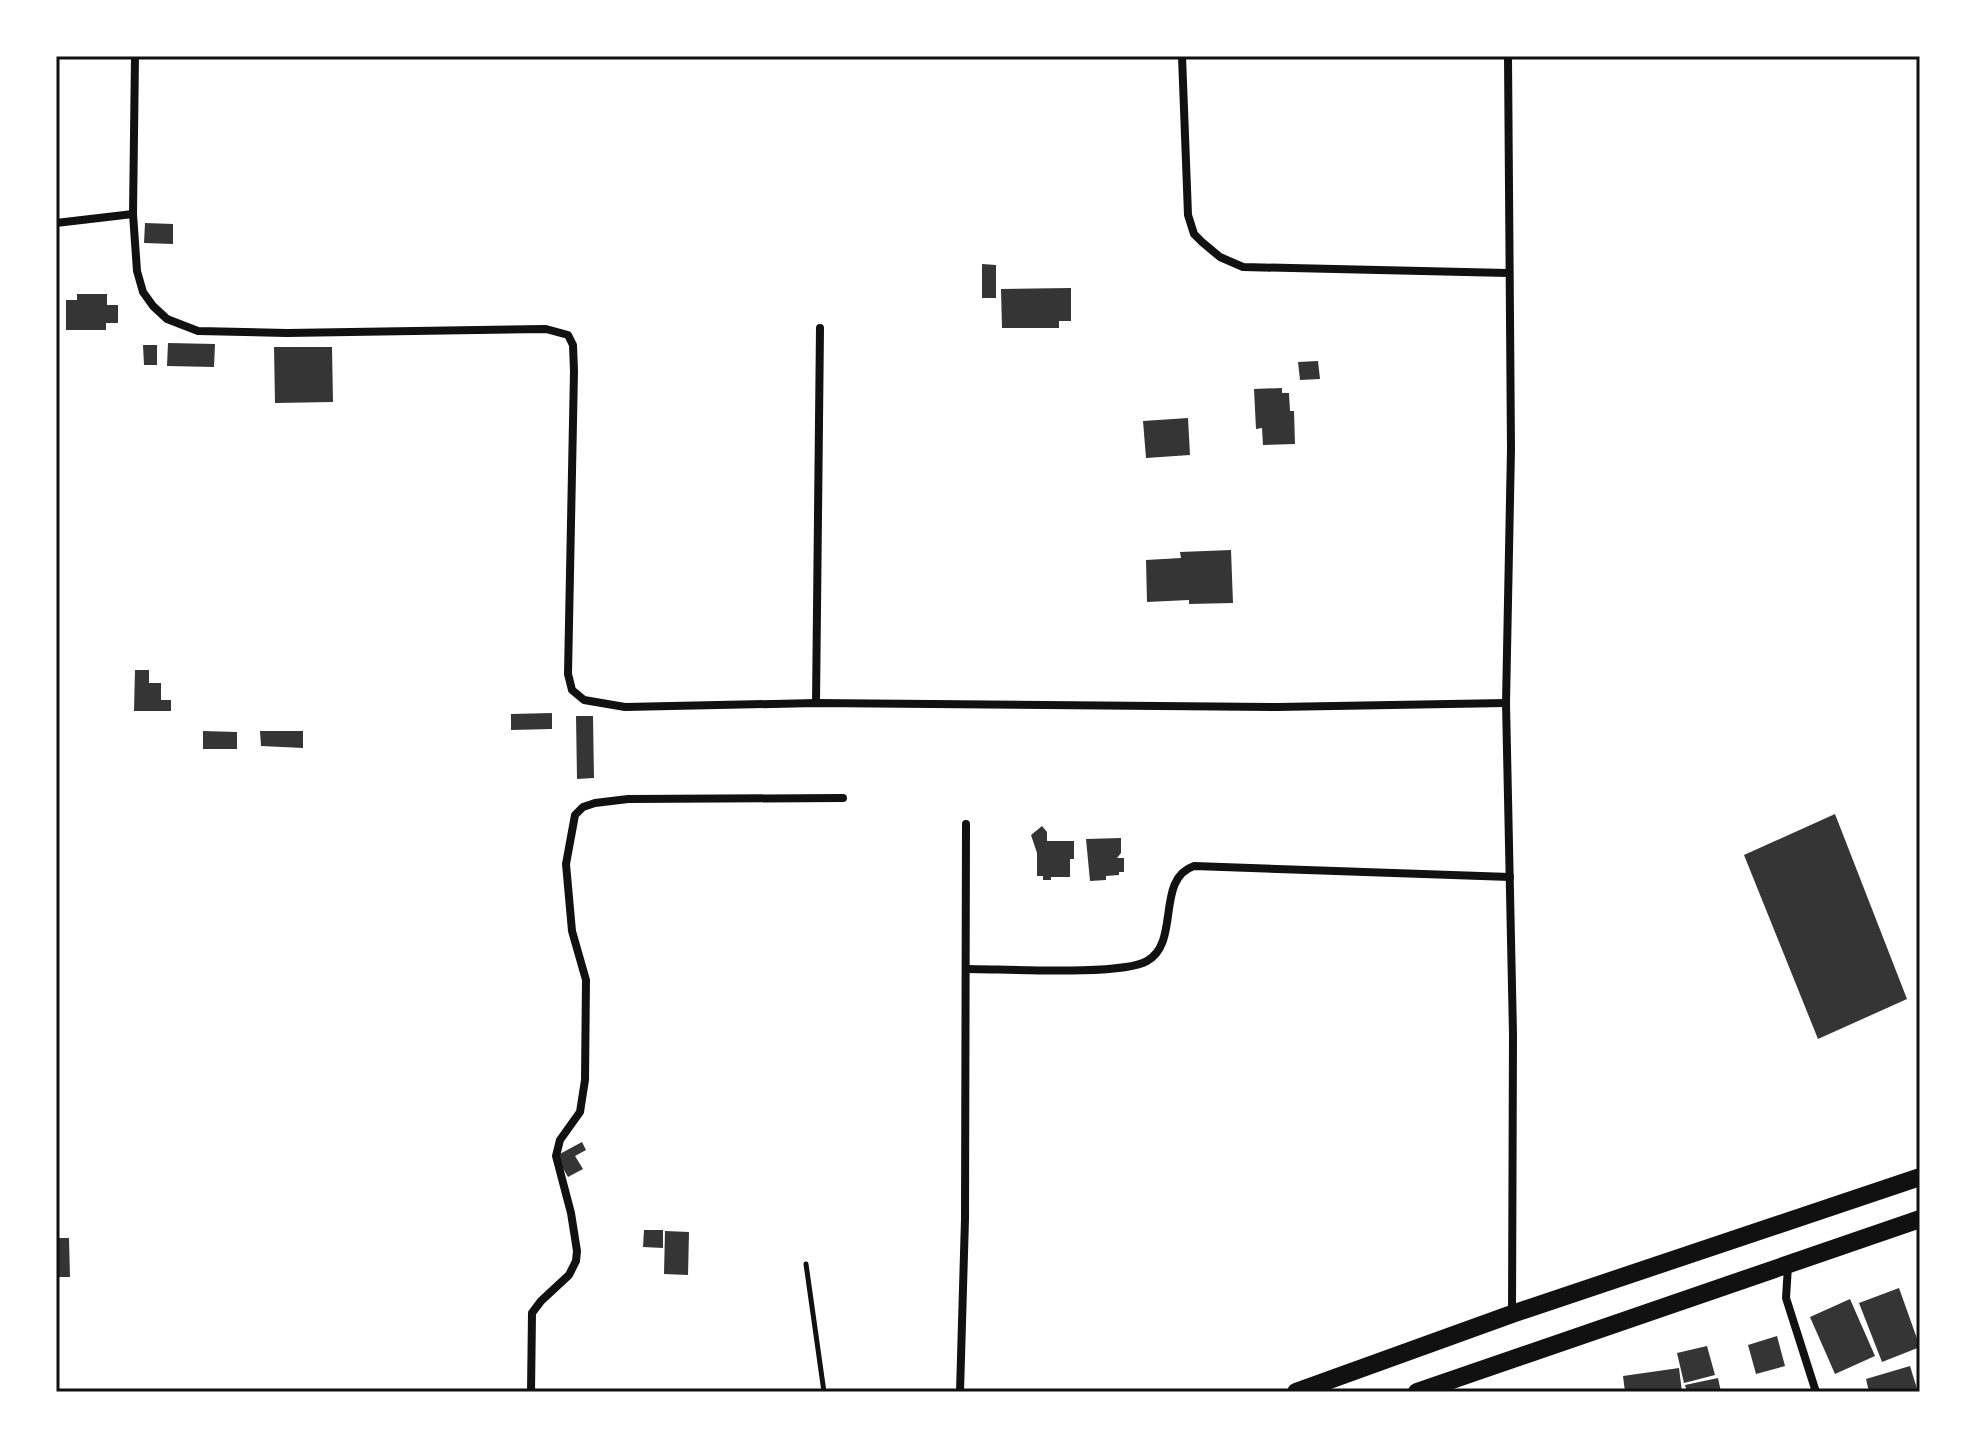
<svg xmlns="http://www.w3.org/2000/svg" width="1976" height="1448" font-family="'Varela Round',sans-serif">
	<rect width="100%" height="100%" fill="#fff"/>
	<g fill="#353535">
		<path d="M 145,223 L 173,224 L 173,244 L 144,243 Z"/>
		<path d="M 982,264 L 996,265 L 996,298 L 982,298 Z"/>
		<path d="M 1071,288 L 1071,321 L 1059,321 L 1059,328 L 1002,328 L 1001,289 Z"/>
		<path d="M 77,294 L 107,294 L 107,305 L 118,305 L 118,323 L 106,323 L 106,330 L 66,330 L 66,300 L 77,300 Z"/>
		<path d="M 168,343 L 215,344 L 214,367 L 167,366 Z"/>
		<path d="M 143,345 L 157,345 L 157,365 L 144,365 Z"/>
		<path d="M 274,347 L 332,347 L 333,402 L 275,403 Z"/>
		<path d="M 1318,361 L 1320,379 L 1300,380 L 1298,362 Z"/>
		<path d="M 1282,388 L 1282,393 L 1289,393 L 1290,411 L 1294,411 L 1295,444 L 1263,445 L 1262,428 L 1256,429 L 1254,389 Z"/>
		<path d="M 1188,418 L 1190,455 L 1146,458 L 1143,421 Z"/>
		<path d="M 1231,550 L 1233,603 L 1189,604 L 1189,600 L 1147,602 L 1146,560 L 1181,558 L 1180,552 Z"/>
		<path d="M 135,670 L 149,670 L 149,683 L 161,683 L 161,700 L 171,700 L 171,711 L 134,711 Z"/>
		<path d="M 552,713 L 552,729 L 511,730 L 511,714 Z"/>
		<path d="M 576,716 L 593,716 L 594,778 L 577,779 Z"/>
		<path d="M 203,731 L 237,732 L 237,749 L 203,749 Z"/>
		<path d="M 260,731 L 303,731 L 303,748 L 261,746 Z"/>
		<path d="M 1835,814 L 1907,999 L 1818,1039 L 1744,855 Z"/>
		<path d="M 1042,826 L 1047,832 L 1047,841 L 1074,841 L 1074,859 L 1070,859 L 1070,877 L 1051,877 L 1051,880 L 1043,880 L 1043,876 L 1037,876 L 1037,853 L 1031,835 Z"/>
		<path d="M 1121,838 L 1121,853 L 1117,858 L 1124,858 L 1124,872 L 1119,872 L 1119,875 L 1106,876 L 1106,880 L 1090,881 L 1086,839 Z"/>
		<path d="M 582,1142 L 586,1150 L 575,1156 L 583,1169 L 568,1177 L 556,1156 Z"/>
		<path d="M 644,1230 L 663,1230 L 663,1248 L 643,1247 Z"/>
		<path d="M 665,1231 L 689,1232 L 688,1275 L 664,1274 Z"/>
		<path d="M 56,1238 L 69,1238 L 70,1277 L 56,1277 Z"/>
		<path d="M 1899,1288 L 1920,1347 L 1882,1362 L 1859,1303 Z"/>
		<path d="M 1850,1299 L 1875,1356 L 1835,1374 L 1810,1317 Z"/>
		<path d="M 1777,1336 L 1785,1366 L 1756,1374 L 1748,1345 Z"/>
		<path d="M 1707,1346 L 1715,1375 L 1684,1383 L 1677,1353 Z"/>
		<path d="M 1910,1366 L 1918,1392 L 1869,1392 L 1866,1379 Z"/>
		<path d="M 1679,1368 L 1682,1392 L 1625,1392 L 1623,1376 Z"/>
		<path d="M 1718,1378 L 1721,1392 L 1687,1392 L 1685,1385 Z"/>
	</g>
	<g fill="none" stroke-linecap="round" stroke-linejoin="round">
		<path stroke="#111" stroke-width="5" d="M 806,1264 L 824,1392"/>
		<g stroke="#111" stroke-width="8">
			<path d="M 135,56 L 133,214 L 137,271 L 143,292 L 153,306 L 167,319 L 198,331 L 287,333 L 546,329 L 568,335 L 573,345 L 574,371 L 568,674 L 572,690 L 584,700 L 625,707 L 816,703 L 1277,707 L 1506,703"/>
			<path d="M 1182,56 L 1188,215 L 1194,234 L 1202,242 L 1220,257 L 1243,267 L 1508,273"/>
			<path d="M 1508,56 L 1511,449 L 1506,703 L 1513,1034 L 1512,1313"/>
			<path d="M 56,223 L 133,214"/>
			<path d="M 816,703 L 820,328"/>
			<path d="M 967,969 C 1003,969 1122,976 1147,961 C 1181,942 1155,879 1194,866 L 1510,877"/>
			<path d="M 1788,1266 L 1786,1298 L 1816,1392"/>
			<path d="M 531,1392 L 532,1313 L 541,1301 L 569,1275 L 576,1261 L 577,1251 L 571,1213 L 556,1156 L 560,1140 L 580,1112 L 585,1080 L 586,980 L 572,931 L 566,864 L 575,815 L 583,807 L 595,803 L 628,799 L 843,798"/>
			<path d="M 960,1392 L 965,1219 L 966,824"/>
		</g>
		<g stroke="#111" stroke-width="18">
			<path d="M 1296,1392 L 1512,1314 L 1920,1177"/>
			<path d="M 1417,1392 L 1920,1219"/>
		</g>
	</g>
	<rect width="1976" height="1448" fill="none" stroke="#ffffff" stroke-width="116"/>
	<rect x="58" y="58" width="1860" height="1332" fill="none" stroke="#111" stroke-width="3"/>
</svg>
